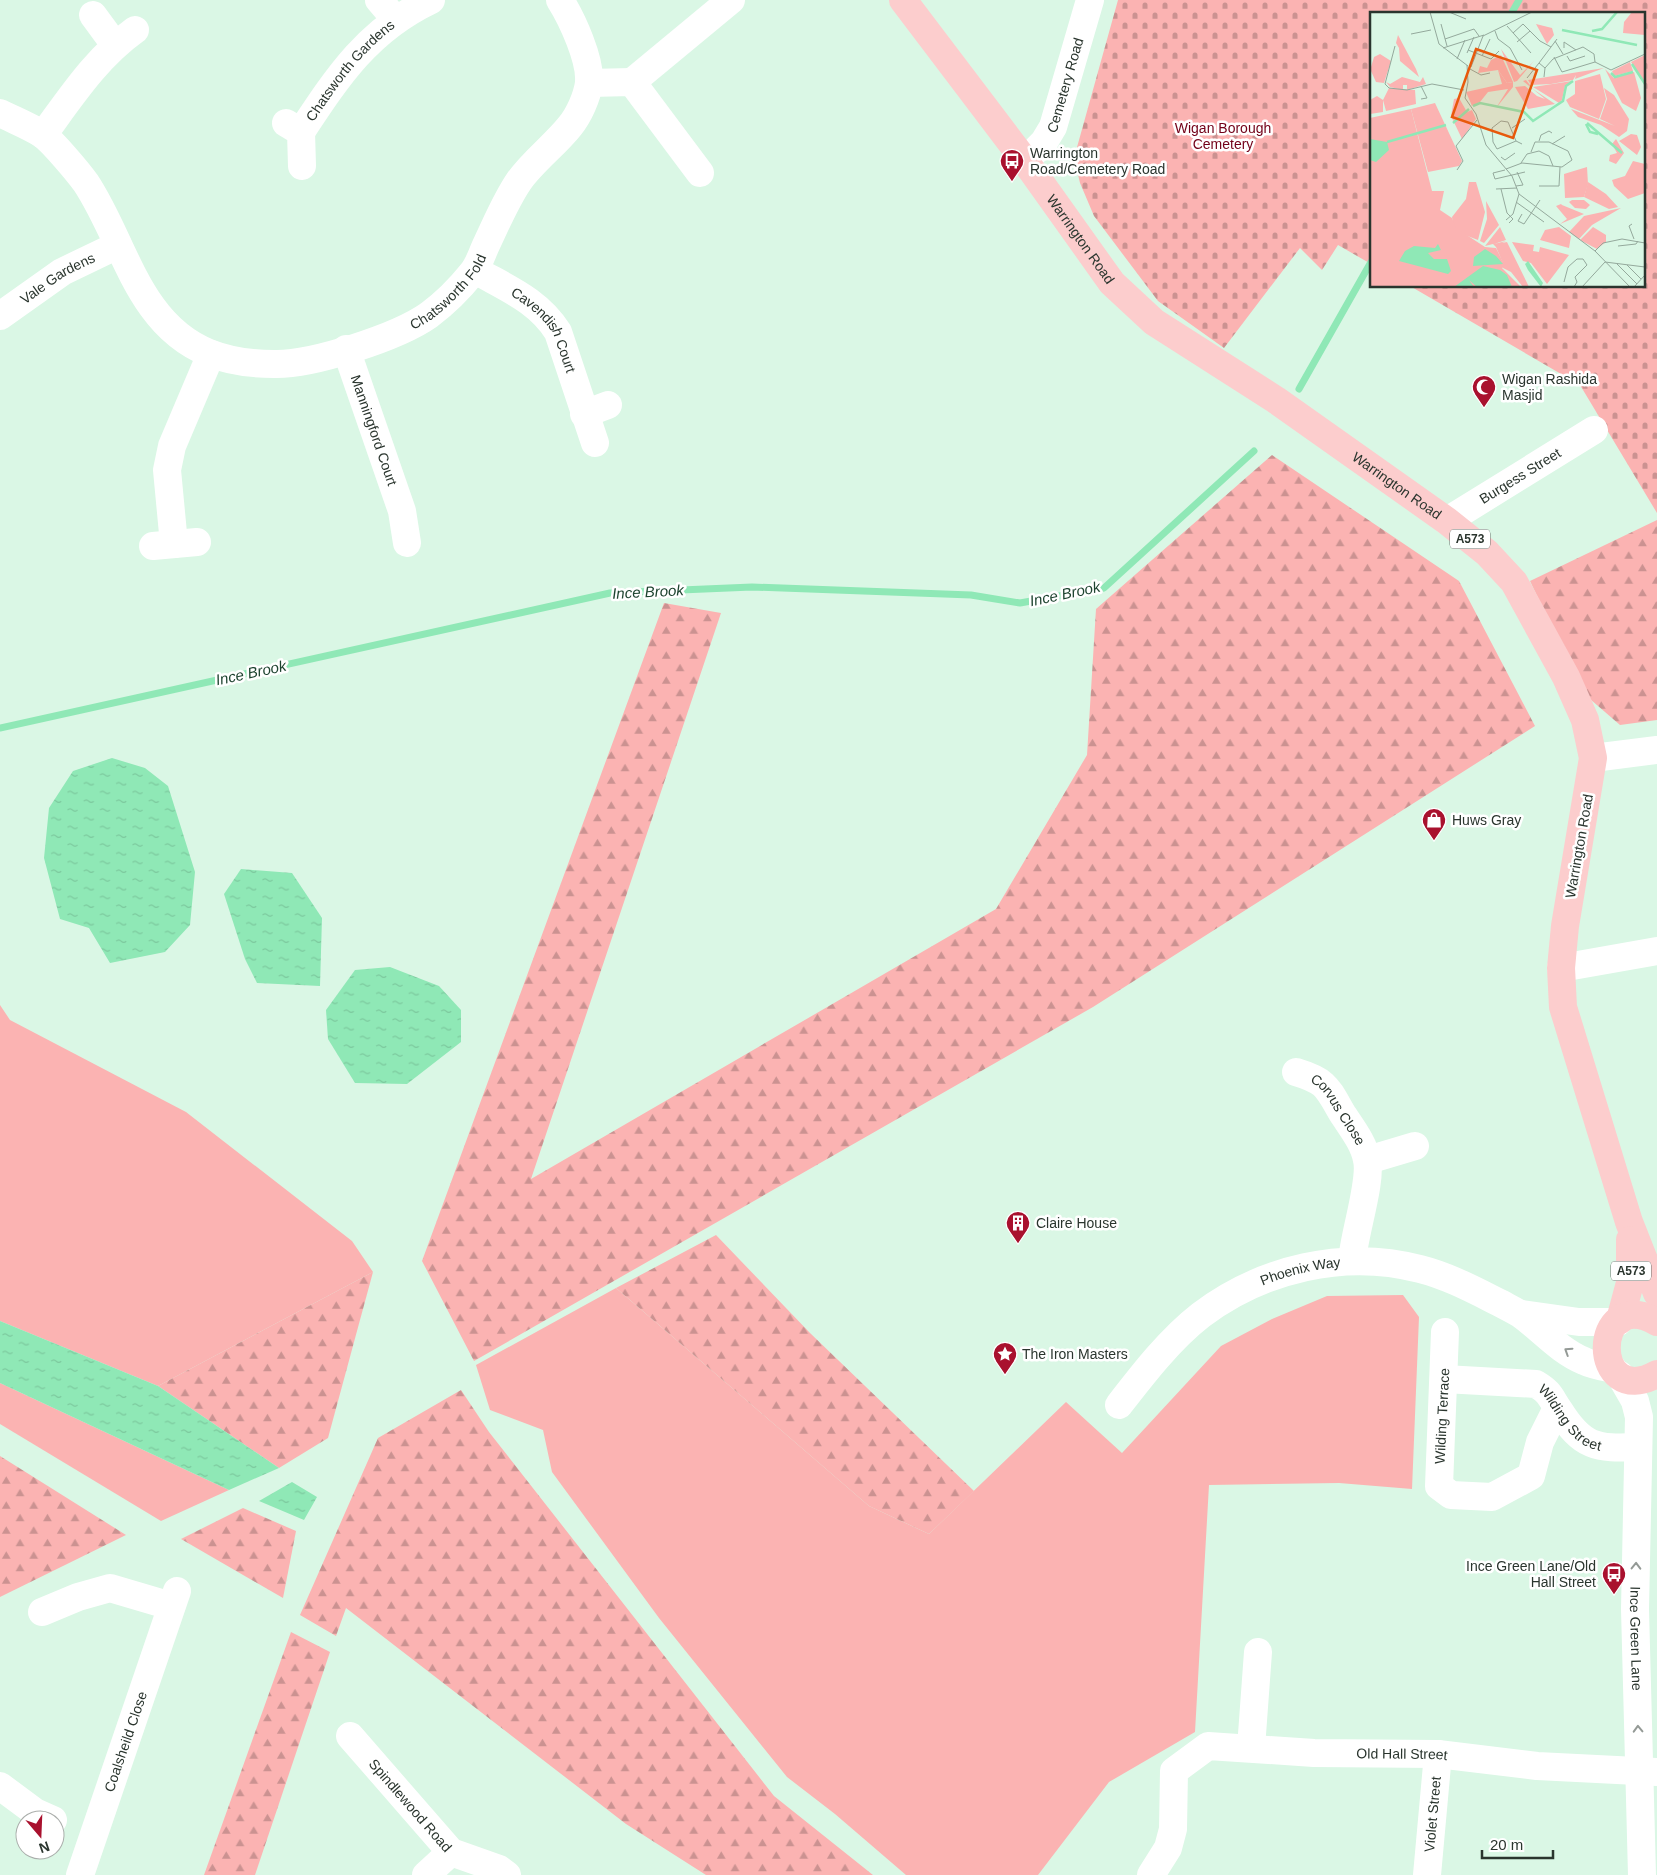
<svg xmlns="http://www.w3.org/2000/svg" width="1657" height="1875" font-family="Arial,sans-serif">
	<defs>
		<pattern id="forest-firs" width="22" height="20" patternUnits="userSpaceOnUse" patternTransform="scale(1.25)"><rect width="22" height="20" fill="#fbb3b2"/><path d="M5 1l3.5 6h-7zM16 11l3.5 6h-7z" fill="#cb9291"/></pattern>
		<pattern id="cemetery-stones" width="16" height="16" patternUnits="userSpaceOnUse" patternTransform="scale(1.25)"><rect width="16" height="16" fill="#fbb3b2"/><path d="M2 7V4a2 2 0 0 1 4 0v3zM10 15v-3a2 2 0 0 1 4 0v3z" fill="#cb9291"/></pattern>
		<pattern id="water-ripples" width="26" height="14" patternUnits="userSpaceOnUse" patternTransform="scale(1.25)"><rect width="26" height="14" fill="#8fe8b6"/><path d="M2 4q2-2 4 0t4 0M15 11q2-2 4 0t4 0" fill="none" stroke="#7cc89d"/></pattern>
	</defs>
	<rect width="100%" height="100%" fill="#daf7e5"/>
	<g fill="#fbb3b2">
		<path d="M 0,1005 L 10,1020 L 186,1112 L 352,1241 L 373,1272 L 158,1386 L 0,1321 Z"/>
		<path d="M 616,1288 L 869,1506 L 929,1534 L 1066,1402 L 1122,1453 L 1221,1346 L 1272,1319 L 1327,1296 L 1403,1295 L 1419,1317 L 1412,1489 L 1339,1483 L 1209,1485 L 1195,1732 L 1109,1782 L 1038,1875 L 906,1875 L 835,1814 L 787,1777 L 659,1618 L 552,1472 L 543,1430 L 490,1410 L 476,1365 Z"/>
		<path d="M 0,1383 L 229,1490 L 161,1521 L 0,1424 Z"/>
	</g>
	<g fill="url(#forest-firs)">
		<path d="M 1272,455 L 1459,581 L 1535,726 L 1093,1007 L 474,1361 L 422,1261 L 664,603 L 721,613 L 531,1179 L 996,909 L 1087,755 L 1096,609 Z"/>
		<path d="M 1657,520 L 1657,720 L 1620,725 L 1583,693 L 1530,581 Z"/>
		<path d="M 716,1235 L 810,1333 L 974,1491 L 929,1534 L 869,1506 L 616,1288 Z"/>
		<path d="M 373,1272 L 328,1438 L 279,1468 L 158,1386 Z"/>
		<path d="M 461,1390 L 489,1432 L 774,1796 L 873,1875 L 706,1875 L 626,1824 L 346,1608 L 336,1636 L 300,1615 L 378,1438 Z"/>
		<path d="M 0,1456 L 126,1535 L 0,1597 Z"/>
		<path d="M 243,1508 L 296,1531 L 283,1598 L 181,1539 Z"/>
		<path d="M 291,1632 L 330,1652 L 255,1875 L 204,1875 Z"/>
	</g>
	<path fill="url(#cemetery-stones)" d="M 1118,0 L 1657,0 L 1657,513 L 1580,385 L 1410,286 L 1643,286 L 1643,14 L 1371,14 L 1371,264 L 1338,245 L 1322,270 L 1300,248 L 1224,348 L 1158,301 L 1094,216 L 1080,183 L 1074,158 Z"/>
	<g fill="url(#water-ripples)">
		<path d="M 112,758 L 145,768 L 168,786 L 195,872 L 190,925 L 165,952 L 110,963 L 89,928 L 60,919 L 44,858 L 49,808 L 73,771 Z"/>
		<path d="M 241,869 L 292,873 L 322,918 L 320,986 L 257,983 L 245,959 L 224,894 Z"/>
		<path d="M 390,967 L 439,986 L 461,1010 L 461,1042 L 407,1084 L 355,1083 L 328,1039 L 326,1010 L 355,970 Z"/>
		<path d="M 0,1321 L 158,1386 L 279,1468 L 229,1490 L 0,1383 Z"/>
		<path d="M 292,1482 L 317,1497 L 304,1520 L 259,1501 Z"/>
	</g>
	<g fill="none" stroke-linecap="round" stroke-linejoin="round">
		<g stroke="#8fe8b6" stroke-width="7">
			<path d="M 1511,14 L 1519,0"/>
			<path d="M 1299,389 L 1371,262"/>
			<path d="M 0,728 L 610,593 L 752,587 L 971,595 L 1020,603 L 1104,588 L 1254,451"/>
		</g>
		<g stroke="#fff" stroke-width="28">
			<path d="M 379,0 L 396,20"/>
			<path d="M 93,15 L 115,45"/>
			<path d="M 632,82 L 731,0"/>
			<path d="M 589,83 L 632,82 L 700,173"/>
			<path id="s1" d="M 0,113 C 14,120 29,126 42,134 C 52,141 78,172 86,183 C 125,242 137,324 209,353 C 229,361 253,364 274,364 C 312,365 398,337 429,315 C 445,303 460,288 472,273 C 479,265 482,253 487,243 C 497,222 506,200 519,181 C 533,161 555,145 570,126 C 579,115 587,97 589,83 C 591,60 572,19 560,0"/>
			<path d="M 286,123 L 301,132 L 302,166"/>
			<path id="s2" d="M 301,132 C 338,76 368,30 431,0"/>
			<path d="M 43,135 C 71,97 96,58 135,30"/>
			<path id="s3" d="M 1025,161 L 1044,142 L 1053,127 L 1090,0"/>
			<path id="s4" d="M 475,270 C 506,288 538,300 558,332 L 595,443"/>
			<path id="s5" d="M 0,316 L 62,272 L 118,245"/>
			<path id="s6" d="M 346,349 L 402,511 L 407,543"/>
			<path d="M 584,414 L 608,405"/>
			<path id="s7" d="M 1447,521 L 1594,430"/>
			<path d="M 174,544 L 167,470 L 172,446 L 211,354"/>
			<path d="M 153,546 L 197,542"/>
			<path d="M 1593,758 L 1657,750"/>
			<path d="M 1561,968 L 1657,951"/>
			<path id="s8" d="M 1296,1072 C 1326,1081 1327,1087 1342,1113 C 1351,1127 1364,1143 1367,1160 C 1372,1181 1354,1234 1352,1261"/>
			<path d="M 1368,1160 L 1415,1146"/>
			<path d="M 1522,1314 L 1579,1322 L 1618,1322"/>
			<path d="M 1445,1332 L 1439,1486 L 1451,1495 L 1492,1497 L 1531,1476 L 1540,1442 L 1557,1408"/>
			<path id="s9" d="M 1444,1379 L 1536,1384 C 1551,1393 1550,1397 1559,1410 C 1582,1447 1596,1449 1638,1447"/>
			<path id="s10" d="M 1119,1405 C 1143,1374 1170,1339 1201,1315 C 1262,1269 1344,1249 1420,1269 C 1448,1276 1474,1290 1500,1303 C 1507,1307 1516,1311 1523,1316 C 1543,1331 1560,1351 1584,1361 C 1592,1365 1604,1367 1613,1369"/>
			<path d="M 42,1612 L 78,1597 L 110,1588 L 171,1606"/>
			<path id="s11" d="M 350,1736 L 451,1852 L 499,1869 L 507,1875"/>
			<path d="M 1251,1748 L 1258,1652"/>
			<path d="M 0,1786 L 35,1812 L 53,1820"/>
			<path id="s12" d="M 80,1875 L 177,1591"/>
			<path d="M 426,1875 L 451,1852"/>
			<path id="s13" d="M 1151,1875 L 1168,1848 L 1173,1829 L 1174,1771 L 1208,1746 L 1314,1753 L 1438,1754 L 1537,1766 L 1657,1772"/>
			<path id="s14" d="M 1427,1875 L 1438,1754"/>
		</g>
		<path stroke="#fff" stroke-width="28" id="s15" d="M 1620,1375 L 1635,1401 L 1639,1417 L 1635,1609 L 1642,1875"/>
		<g stroke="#fccdcd" stroke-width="28">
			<path id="s16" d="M 903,0 L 1025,161 L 1112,283 L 1154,322 L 1276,400 L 1447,521 L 1487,553 L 1514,582 L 1566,677 L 1585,720 L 1593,758 L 1565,926 L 1561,968 L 1563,1007 L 1629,1222 L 1657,1293"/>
			<path d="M 1620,1320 L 1630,1283 L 1630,1240"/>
			<path d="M 1657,1322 C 1590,1284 1590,1411 1657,1374"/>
		</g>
	</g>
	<defs><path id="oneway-chevron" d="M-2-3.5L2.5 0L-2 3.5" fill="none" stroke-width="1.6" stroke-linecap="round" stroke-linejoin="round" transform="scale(1.25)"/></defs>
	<g stroke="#949a96">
		<use href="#oneway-chevron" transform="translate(1568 1351) rotate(-147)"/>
		<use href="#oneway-chevron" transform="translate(1636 1566) rotate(-89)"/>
		<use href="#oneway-chevron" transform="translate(1638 1729) rotate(-92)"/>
	</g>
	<defs>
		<g id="bus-pin" transform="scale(1.25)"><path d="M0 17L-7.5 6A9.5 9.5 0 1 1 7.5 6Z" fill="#a9112e" stroke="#fff"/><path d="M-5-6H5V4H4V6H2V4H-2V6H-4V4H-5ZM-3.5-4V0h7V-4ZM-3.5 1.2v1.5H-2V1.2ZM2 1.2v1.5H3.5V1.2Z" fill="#fff"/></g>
		<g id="mosque-pin" transform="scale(1.25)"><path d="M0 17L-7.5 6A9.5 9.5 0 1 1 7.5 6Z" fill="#a9112e" stroke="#fff"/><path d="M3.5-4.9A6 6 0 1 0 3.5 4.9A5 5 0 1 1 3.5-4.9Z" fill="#fff"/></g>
		<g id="shop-pin" transform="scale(1.25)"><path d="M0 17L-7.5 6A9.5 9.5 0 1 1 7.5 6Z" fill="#a9112e" stroke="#fff"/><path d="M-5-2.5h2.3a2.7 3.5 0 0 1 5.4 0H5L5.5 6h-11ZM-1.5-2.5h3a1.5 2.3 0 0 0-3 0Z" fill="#fff"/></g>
		<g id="building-pin" transform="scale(1.25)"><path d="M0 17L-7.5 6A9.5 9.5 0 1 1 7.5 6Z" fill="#a9112e" stroke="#fff"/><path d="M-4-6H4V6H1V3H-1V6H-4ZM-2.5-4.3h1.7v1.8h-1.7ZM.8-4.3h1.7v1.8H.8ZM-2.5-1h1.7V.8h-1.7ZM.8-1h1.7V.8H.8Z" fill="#fff"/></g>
		<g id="sight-pin" transform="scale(1.25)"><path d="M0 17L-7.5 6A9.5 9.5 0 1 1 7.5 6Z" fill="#a9112e" stroke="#fff"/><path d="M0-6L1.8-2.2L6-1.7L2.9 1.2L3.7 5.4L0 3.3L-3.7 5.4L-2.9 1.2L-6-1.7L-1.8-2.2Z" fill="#fff"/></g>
	</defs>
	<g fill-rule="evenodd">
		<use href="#bus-pin" x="1012" y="161"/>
		<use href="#mosque-pin" x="1484" y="387"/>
		<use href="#shop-pin" x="1434" y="820"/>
		<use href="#building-pin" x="1018" y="1223"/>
		<use href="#sight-pin" x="1005" y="1354"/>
		<use href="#bus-pin" x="1614" y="1574"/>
	</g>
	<g text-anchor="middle" stroke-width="5" stroke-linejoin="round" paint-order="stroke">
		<g fill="#fff" stroke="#6a726d" stroke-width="1">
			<rect x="1450" y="529.5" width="40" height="19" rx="4"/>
			<rect x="1611" y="1261.5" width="40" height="19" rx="4"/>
		</g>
		<g font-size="12" font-weight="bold" fill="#2a352e">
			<text x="1470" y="543">A573</text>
			<text x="1631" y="1275">A573</text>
		</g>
		<g font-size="14" fill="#2a352e" stroke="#fff">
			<text dy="5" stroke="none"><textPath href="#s2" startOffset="79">Chatsworth Gardens</textPath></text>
			<text dy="5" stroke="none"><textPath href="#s3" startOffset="88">Cemetery Road</textPath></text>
			<text dy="5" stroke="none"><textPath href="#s16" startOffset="298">Warrington Road</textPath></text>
			<text dy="5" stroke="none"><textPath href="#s5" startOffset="69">Vale Gardens</textPath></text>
			<text dy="5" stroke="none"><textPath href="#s1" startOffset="588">Chatsworth Fold</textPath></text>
			<text dy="5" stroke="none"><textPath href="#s4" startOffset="95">Cavendish Court</textPath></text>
			<text dy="5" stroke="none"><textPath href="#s6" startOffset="86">Manningford Court</textPath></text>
			<text dy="5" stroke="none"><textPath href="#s7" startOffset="86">Burgess Street</textPath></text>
			<text dy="5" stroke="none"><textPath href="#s16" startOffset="702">Warrington Road</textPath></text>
			<text transform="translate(1579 846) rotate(-80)" y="5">Warrington Road</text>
			<text dy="5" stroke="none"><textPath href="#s8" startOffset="59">Corvus Close</textPath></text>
			<text dy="5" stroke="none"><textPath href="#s10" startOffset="232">Phoenix Way</textPath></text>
			<text transform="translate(1442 1416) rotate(-87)" y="5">Wilding Terrace</text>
			<text dy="5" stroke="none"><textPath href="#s9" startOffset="141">Wilding Street</textPath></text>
			<text dy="5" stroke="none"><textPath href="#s15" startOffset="268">Ince Green Lane</textPath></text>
			<text dy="5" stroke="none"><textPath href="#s12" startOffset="141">Coalsheild Close</textPath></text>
			<text dy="5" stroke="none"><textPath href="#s13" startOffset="346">Old Hall Street</textPath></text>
			<text dy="5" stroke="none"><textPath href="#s11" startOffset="92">Spindlewood Road</textPath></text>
			<text dy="5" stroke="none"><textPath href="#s14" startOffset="61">Violet Street</textPath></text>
		</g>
		<g font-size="14" fill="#720018" stroke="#fff">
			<text x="1223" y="133">Wigan Borough<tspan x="1223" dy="16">Cemetery</tspan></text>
		</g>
		<g font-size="14" fill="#2a352e" stroke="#fff" text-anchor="start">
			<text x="1030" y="158">Warrington<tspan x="1030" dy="16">Road/Cemetery Road</tspan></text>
			<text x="1502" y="384">Wigan Rashida<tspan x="1502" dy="16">Masjid</tspan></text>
			<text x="1452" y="825">Huws Gray</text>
			<text x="1036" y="1228">Claire House</text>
			<text x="1022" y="1359">The Iron Masters</text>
			<text x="1596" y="1571" text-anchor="end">Ince Green Lane/Old<tspan x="1596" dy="16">Hall Street</tspan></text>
		</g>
		<g font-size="15" font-style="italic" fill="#1e4430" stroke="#fff">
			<text transform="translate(648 592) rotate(-3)" y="5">Ince Brook</text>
			<text transform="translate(1065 594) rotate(-12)" y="5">Ince Brook</text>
			<text transform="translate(251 673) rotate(-12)" y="5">Ince Brook</text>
		</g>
	</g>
	<g transform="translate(1370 12)">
		<rect width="275" height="275" fill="#daf7e5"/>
		<path d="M 10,42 L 21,49 L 14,71 L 6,70 L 1,59 L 0,68 L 1,55 L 4,45 ZM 131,43 L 143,70 L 137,71 L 128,58 L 108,61 L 110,54 L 117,56 L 121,48 ZM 260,50 L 263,59 L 244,64 L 242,59 ZM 156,68 L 163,77 L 185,92 L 158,97 L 145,75 L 155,74 L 167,84 L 175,87 L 153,69 ZM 202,69 L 195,74 L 192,88 L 189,91 L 163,75 ZM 7,84 L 13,88 L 13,100 L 0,102 L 0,88 ZM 116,189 L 129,213 L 114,231 L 110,229 L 117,207 ZM 189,215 L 201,224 L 199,236 L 170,228 L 175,218 ZM 142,230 L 164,233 L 163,239 L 169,240 L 170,235 L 199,243 L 177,272 L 161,251 L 153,249 Z" fill="#fbb3b2"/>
		<path d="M 166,12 L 182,16 L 184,23 L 177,32 ZM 28,23 L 46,57 L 49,65 L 30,49 L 29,36 L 26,31 ZM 131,37 L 150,63 L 164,49 L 147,69 L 144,70 ZM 275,43 L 275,71 L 261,50 ZM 234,56 L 205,67 L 206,63 L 203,68 L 181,72 L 161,73 L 158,68 ZM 235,57 L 244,66 L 264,60 L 271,86 L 266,99 L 252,91 ZM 128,58 L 137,71 L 143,70 L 143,75 L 126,96 L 138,77 L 118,80 L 110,90 L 102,94 L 96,80 L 132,72 ZM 230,62 L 236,87 L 229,107 L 200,95 L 196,88 L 205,82 L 205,69 ZM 32,65 L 50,70 L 53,65 L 56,72 L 37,78 L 37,73 L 33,73 L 33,78 L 20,75 L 16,70 L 20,72 ZM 234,76 L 244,83 L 259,107 L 257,119 L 249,125 L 231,113 L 208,105 L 201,97 L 245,114 L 230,107 L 237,87 ZM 261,122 L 267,123 L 271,135 L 267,143 L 249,129 ZM 246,127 L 254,141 L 246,152 L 239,149 L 240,143 L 247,141 L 242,132 ZM 263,149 L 275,152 L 275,181 L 258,187 L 244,174 L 242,168 L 255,164 ZM 99,170 L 106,170 L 115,200 L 108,228 L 0,187 L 83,211 L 82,205 L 96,187 ZM 218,170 L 236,182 L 248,195 L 239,197 L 214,185 ZM 202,188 L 214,188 L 220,193 L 216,197 L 205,196 L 199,190 ZM 191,192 L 192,193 L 214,202 L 190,212 L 197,207 L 186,194 ZM 251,196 L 222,213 L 209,227 L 199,220 L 214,204 ZM 130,215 L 136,228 L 124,232 L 136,229 L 132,231 L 137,230 L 159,275 L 153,275 L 141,260 L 125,252 L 133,251 L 126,235 L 123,232 L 115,234 Z" fill="#fbb3b2"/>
		<path d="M 19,76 L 45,78 L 46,92 L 16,99 L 13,88 ZM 89,86 L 97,100 L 102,98 L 106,107 L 92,127 L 81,104 L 84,87 ZM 65,91 L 92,149 L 89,154 L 58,160 L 41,97 Z" fill="#fbb3b2"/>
		<path d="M 262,0 L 275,0 L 275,23 L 253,21 L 254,10 ZM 41,97 L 62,179 L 74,179 L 70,198 L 82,206 L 86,216 L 115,235 L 126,236 L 134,252 L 132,256 L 151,275 L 0,275 L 0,106 ZM 217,155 L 218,172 L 214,185 L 195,186 L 194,162 ZM 223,215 L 236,223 L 236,230 L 227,237 L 210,228 Z" fill="#fbb3b2"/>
		<path d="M 0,127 L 17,130 L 19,138 L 6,150 L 0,148 ZM 68,232 L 71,238 L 58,241 L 64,247 L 77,247 L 81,259 L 78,262 L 29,249 L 35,239 L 44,234 L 65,236 ZM 115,237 L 126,244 L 133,252 L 103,254 L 104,245 ZM 158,249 L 173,271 L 171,275 L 158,258 L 155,252 ZM 113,254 L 130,258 L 137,263 L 142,275 L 107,275 L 99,268 L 104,275 L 84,275 Z" fill="#8fe8b6"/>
		<path fill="none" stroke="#8fe8b6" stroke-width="2.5" d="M 192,18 L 267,33M 222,19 L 232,17 L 247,0M 262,52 L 275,72M 241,61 L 245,65 L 263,60M 103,94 L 110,91 L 154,100 L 163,109 L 193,89 L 196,74 L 203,69M 83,111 L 99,97M 217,111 L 252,141M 216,112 L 220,120 L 228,122M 17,130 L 76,113"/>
		<path fill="none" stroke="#94a99c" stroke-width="1" d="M 60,0 L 69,32 L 98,54M 79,0 L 96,7M 71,12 L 77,34M 137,14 L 161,41M 125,19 L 128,27 L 140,36 L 152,58M 143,21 L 153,12 L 170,29 L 181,35M 41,22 L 61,18M 75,27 L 104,17 L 109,24M 185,29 L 193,42M 147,30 L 160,19M 25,34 L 15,72 L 19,76 L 37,78 L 62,72 L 94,78M 73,36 L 114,23M 194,36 L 194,30 L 206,38M 98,38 L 121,47 L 129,39M 97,41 L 104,25M 112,44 L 120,27M 197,44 L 200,49 L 215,44M 184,45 L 192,60 L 225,50M 87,47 L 95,28M 97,53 L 98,70 L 95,86 L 106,102 L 116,133 L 142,164 L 149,182 L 225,239 L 260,275M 101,55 L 113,24 L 162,0M 175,56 L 169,51 L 187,27M 100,57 L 111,63 L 120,61M 174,65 L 175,56 L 183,47 L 213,35 L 224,42 L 225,50 L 241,58 L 275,42M 157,66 L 169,51M 51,87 L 57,86 L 51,74M 142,116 L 155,107M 146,129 L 127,137 L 123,130 L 122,116 L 131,109 L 138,110 L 146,129 L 152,132M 169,129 L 171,123 L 179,119 L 182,121M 182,132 L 195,124M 131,145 L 135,148 L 145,141M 151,151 L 157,142 L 169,139 L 179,144 L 183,154M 136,157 L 152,151 L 192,155 L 202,148 L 198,139 L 179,130 L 165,130 L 161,140M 87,158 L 93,149 L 86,134 L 107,108M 135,158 L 123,161 L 125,167 L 155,160M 146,174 L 153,173 L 147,160M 169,174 L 189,174 L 190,155M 126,177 L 147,176M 131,177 L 137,201 L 143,207 L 139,211M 146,190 L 174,210M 152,202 L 148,209 L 154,212 L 170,188M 136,208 L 143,202 L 149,182M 262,212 L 259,214 L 264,227M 248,234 L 266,232 L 268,229M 225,239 L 233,231 L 252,227 L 275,231M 247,252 L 267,272M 257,253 L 271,267M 194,270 L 198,255 L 207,247 L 213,247 L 217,253 L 205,265 L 207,270 L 204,275M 212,275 L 235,250 L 275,255M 264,275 L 275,263"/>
		<path fill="#e8590c" fill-opacity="0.15" stroke="#e8590c" stroke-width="2.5" d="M 106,37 L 167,58 L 143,126 L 82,105 Z"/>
		<rect width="275" height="275" fill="none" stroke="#2a352e" stroke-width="2.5"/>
	</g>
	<g transform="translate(40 1835) rotate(161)"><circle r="24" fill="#ffffff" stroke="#aaaeab"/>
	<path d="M0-4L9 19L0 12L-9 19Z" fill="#a9112e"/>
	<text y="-8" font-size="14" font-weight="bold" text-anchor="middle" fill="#2a352e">N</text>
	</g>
	<path d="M1482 1850v8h71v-8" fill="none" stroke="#2a352e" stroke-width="2.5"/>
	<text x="1490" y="1850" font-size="15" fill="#2a352e" stroke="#ffffff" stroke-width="4" paint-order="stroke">20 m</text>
</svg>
